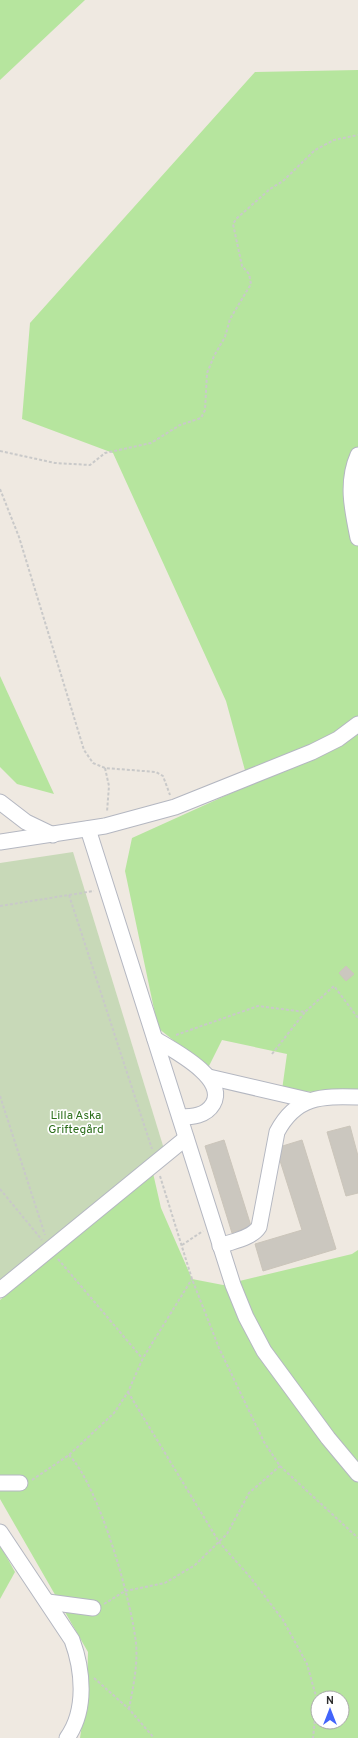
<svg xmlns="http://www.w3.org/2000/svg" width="358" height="1738" font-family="Overpass,sans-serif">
	<rect width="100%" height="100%" fill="#efe9e1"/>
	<g fill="#b6e59e" fill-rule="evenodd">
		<path d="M 0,0 L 85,0 L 0,80 Z"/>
		<path d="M 358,70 L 358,1097 L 331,1093 L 282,1090 L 287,1054 L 222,1040 L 208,1068 L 158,1028 L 125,871 L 132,838 L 249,785 L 226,701 L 113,453 L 22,419 L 30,323 L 255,72 Z"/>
		<path d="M 0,676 L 54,794 L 17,784 L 0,767 Z"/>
		<path d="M 153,1173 L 161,1208 L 192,1279 L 223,1285 L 352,1254 L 358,1250 L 358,1738 L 80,1738 L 87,1691 L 88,1652 L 0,1499 L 0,1300 ZM 318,1698 L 342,1698 L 342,1722 L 318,1722 Z"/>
		<path d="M 0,1545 L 15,1572 L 0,1599 Z"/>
	</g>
	<path fill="#c8d9b8" d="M 73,852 L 164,1149 L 0,1285 L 0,863 Z"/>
	<g fill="#cbc7bf" stroke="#cbc5ba">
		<path d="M 346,966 L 354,974 L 346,981 L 339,973 Z"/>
		<path d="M 350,1126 L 358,1156 L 358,1193 L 346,1196 L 327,1132 Z"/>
		<path d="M 224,1140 L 251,1226 L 232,1233 L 205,1146 Z"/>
		<path d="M 302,1140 L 336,1249 L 263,1271 L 255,1244 L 302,1230 L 276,1148 Z"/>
	</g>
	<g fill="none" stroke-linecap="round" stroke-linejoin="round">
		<g stroke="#b4b7c1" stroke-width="17">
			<g id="minor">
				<path d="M 358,455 C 346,482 352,509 358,538"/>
				<path d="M 0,802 L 26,822 L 53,835"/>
				<path d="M 88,829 L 233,1285 L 246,1317 L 264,1351 L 328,1438 L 358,1474"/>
				<path d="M 0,842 L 105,826 L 175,807 L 312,752 L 338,739 L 358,724"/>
				<path d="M 155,1039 C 173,1050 228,1078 213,1104 C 206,1116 192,1117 180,1117"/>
				<path d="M 209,1077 L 308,1100"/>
				<path d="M 220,1246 C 233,1241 252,1238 259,1227 L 277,1132 C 296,1096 321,1096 358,1097"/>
				<path d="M 0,1290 L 186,1138"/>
				<path d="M 0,1483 L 20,1483"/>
				<path d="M 0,1532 L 72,1640 C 83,1670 87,1710 67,1738"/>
				<path d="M 48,1602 L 93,1608"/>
			</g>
		</g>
		<g stroke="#c9c9c9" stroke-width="2" stroke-dasharray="3 2" stroke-linecap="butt">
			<path d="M 0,451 L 55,463 L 90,465 L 105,453 L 151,443 L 180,425 L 201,418 L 205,410 L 207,373 L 214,356 L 225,337 L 230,319 L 251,284 L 249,274 L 242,266 L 233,224 L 236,219 L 270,189 L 283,181 L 315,150 L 334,140 L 358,135"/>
			<path d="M 0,489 L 19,537 L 84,750 L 93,763 L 105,768 L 156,772 L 163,776 L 170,795"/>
			<path d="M 105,768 L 109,786 L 107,812"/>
			<path d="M 69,895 L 152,1149"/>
			<path d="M 0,906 L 94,891"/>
			<path d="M 176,1035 L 258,1006 L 305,1012 L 334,986 L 358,1018"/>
			<path d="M 272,1054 L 305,1012"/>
			<path d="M 0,1096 L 45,1235"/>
			<path d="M 160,1176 L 192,1279 L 219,1348 L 264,1442 L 280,1466 L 358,1538"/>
			<path d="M 0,1189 L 42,1240"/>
			<path d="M 182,1245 L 203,1231"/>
			<path d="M 58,1259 L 142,1358"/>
			<path d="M 128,1392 L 219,1542 L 250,1577 L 283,1620 L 307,1664 L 317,1700 L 313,1738"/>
			<path d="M 69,1455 C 99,1486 131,1599 136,1643 C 138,1666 133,1687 129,1709"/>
			<path d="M 32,1480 L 69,1455 L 114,1413 L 128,1392 L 143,1358 L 192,1279"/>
			<path d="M 104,1604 L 125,1591 L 165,1583 L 195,1565 L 227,1534 L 249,1493 L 280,1466"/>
			<path d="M 94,1678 L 129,1709 L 154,1738"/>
		</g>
		<use href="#minor" stroke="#fff" stroke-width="15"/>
	</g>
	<g text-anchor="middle" stroke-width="3.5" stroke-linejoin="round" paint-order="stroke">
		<g font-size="12" fill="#2c6e1b" stroke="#fff">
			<text x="76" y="1119">Lilla Aska<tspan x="76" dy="14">Griftegård</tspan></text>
		</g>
	</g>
	<g transform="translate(330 1710)"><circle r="19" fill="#ffffff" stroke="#ababab"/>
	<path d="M0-3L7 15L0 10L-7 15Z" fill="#4264fb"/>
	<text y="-6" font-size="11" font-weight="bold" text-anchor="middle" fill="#2e2e2e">N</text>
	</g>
</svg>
